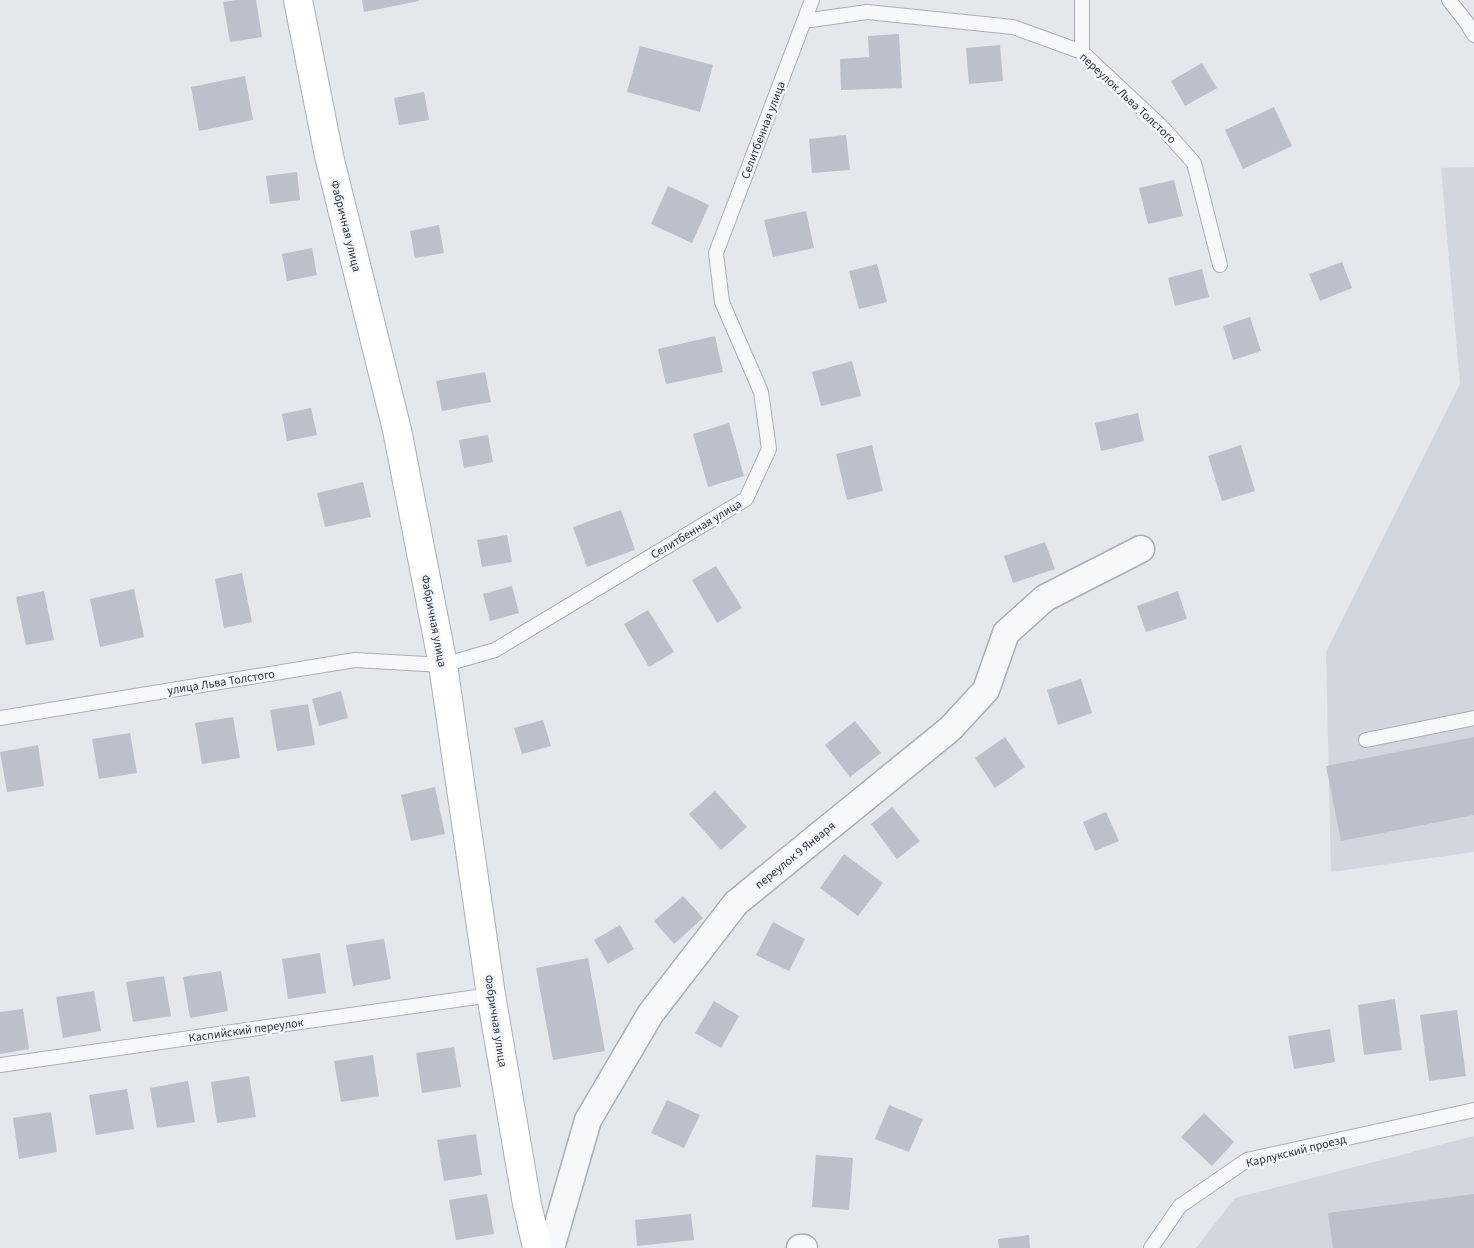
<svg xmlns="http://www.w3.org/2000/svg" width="1474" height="1248" font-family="'Source Sans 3',sans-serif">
	<rect width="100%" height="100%" fill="#e4e7ec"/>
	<g fill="#d2d6de">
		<path d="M 1474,167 L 1474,852 L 1331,872 L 1326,652 L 1460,384 L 1441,168 Z"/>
		<path d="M 1474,1136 L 1474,1248 L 1196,1248 L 1235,1198 Z"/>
	</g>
	<g fill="#bbc0ca">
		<path d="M 236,0 L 256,0 L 262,37 L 230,42 L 223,2 Z"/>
		<path d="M 362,0 L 419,0 L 419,1 L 364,12 Z"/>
		<path d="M 899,34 L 902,88 L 841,90 L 840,59 L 869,57 L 868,36 Z"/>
		<path d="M 1000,45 L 1003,81 L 969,84 L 966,48 Z"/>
		<path d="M 640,46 L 713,65 L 700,112 L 627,92 Z"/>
		<path d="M 1202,63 L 1217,88 L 1185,106 L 1171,81 Z"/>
		<path d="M 245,76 L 253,120 L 199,131 L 191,87 Z"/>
		<path d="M 424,92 L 429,120 L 399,125 L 394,98 Z"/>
		<path d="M 1274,107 L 1292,146 L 1243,169 L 1225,130 Z"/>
		<path d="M 846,135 L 850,170 L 812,173 L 809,139 Z"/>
		<path d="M 297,172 L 300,200 L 270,204 L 266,176 Z"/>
		<path d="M 1174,180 L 1183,216 L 1148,224 L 1139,188 Z"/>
		<path d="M 668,186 L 709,205 L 692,243 L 651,224 Z"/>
		<path d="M 806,211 L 814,248 L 773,257 L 764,220 Z"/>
		<path d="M 439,225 L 444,253 L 415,258 L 410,231 Z"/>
		<path d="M 312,248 L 317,275 L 287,281 L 282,254 Z"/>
		<path d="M 1342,262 L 1352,288 L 1320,301 L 1309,274 Z"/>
		<path d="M 877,264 L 887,302 L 859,309 L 849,271 Z"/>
		<path d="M 1202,269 L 1209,297 L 1175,306 L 1168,278 Z"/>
		<path d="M 1250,317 L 1261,351 L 1233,360 L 1223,326 Z"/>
		<path d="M 715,336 L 723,372 L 666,384 L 658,349 Z"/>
		<path d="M 852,361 L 861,396 L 821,406 L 812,372 Z"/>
		<path d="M 485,372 L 491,402 L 442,411 L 436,381 Z"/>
		<path d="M 311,408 L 317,435 L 287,441 L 282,414 Z"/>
		<path d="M 1138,413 L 1144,441 L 1101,451 L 1095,423 Z"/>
		<path d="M 729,423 L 744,476 L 708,487 L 693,434 Z"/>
		<path d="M 488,435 L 493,462 L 464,468 L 459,440 Z"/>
		<path d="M 872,445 L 883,491 L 847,500 L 836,454 Z"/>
		<path d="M 1241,445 L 1255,491 L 1222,501 L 1208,456 Z"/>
		<path d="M 363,482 L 371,517 L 325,527 L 317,493 Z"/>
		<path d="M 621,510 L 635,550 L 587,567 L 573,527 Z"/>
		<path d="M 507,535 L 512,562 L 482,567 L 477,540 Z"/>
		<path d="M 1045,542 L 1055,569 L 1013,583 L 1004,556 Z"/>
		<path d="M 716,566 L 742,608 L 717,623 L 692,580 Z"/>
		<path d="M 242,573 L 252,622 L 224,628 L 215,579 Z"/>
		<path d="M 512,586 L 519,613 L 490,621 L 483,594 Z"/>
		<path d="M 134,589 L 144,637 L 100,647 L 90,599 Z"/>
		<path d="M 44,591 L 54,640 L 26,645 L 16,597 Z"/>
		<path d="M 1178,591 L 1187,619 L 1146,632 L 1137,606 Z"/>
		<path d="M 648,610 L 674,652 L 649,667 L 624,624 Z"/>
		<path d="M 1081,679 L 1092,713 L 1058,725 L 1047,690 Z"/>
		<path d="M 341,691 L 348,718 L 319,726 L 312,699 Z"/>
		<path d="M 308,704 L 315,745 L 277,751 L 270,710 Z"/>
		<path d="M 233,717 L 240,758 L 202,764 L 195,723 Z"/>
		<path d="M 543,720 L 551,746 L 522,754 L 514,728 Z"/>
		<path d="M 855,721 L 881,753 L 850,777 L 825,745 Z"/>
		<path d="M 130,733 L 137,773 L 99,779 L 92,739 Z"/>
		<path d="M 1005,737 L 1025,767 L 995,788 L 975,758 Z"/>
		<path d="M 1474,737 L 1474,815 L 1341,841 L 1326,766 Z"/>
		<path d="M 38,745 L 44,786 L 7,792 L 0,752 Z"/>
		<path d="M 435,787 L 445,834 L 411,841 L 401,795 Z"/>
		<path d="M 715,791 L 747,827 L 721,850 L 689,814 Z"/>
		<path d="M 892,807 L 920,841 L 897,859 L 871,824 Z"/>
		<path d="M 1106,812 L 1119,841 L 1095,851 L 1083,822 Z"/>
		<path d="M 844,854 L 883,883 L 858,916 L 820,888 Z"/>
		<path d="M 683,896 L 703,918 L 674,944 L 654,921 Z"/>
		<path d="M 773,922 L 805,939 L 789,971 L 756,955 Z"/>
		<path d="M 620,925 L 634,949 L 608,964 L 594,940 Z"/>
		<path d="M 384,939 L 391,979 L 353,986 L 346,945 Z"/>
		<path d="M 320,953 L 326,993 L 288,999 L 282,959 Z"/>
		<path d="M 588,958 L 605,1051 L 553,1060 L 536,968 Z"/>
		<path d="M 221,971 L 228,1011 L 190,1018 L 183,977 Z"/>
		<path d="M 164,976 L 171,1016 L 133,1022 L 126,982 Z"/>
		<path d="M 94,991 L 101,1031 L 63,1038 L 56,997 Z"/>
		<path d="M 1395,999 L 1402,1050 L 1364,1055 L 1358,1005 Z"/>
		<path d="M 714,1001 L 739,1016 L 721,1048 L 695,1033 Z"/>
		<path d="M 23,1009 L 29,1049 L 0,1054 L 0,1012 Z"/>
		<path d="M 1457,1010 L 1466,1076 L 1429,1081 L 1420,1015 Z"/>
		<path d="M 1330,1029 L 1335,1062 L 1294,1069 L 1288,1036 Z"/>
		<path d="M 454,1047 L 461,1087 L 422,1093 L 416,1053 Z"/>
		<path d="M 373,1055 L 379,1096 L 341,1102 L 334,1061 Z"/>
		<path d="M 249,1076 L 256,1117 L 217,1123 L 211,1082 Z"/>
		<path d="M 188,1081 L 195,1122 L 157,1128 L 150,1088 Z"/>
		<path d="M 127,1089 L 134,1129 L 96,1135 L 89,1095 Z"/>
		<path d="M 667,1100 L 700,1115 L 684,1148 L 651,1133 Z"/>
		<path d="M 889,1105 L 923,1119 L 909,1152 L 875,1139 Z"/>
		<path d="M 51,1112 L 57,1152 L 19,1159 L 13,1118 Z"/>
		<path d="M 1204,1113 L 1234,1142 L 1212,1166 L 1181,1137 Z"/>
		<path d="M 476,1134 L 482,1175 L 444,1181 L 437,1140 Z"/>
		<path d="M 816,1155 L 853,1158 L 849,1210 L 812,1207 Z"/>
		<path d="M 487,1194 L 494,1234 L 456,1240 L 449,1200 Z"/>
		<path d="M 1474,1194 L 1474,1248 L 1333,1248 L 1328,1213 Z"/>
		<path d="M 691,1214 L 694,1240 L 637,1246 L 635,1220 Z"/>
		<path d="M 1029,1235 L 1030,1248 L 999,1248 L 998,1239 Z"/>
	</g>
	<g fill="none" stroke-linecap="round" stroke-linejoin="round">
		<g stroke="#a9aeb7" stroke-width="16">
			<g id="lane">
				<path d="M 1449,0 L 1467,23 L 1474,35"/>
				<path d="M 804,21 L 867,12 L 1013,27 L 1082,52 L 1162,127 L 1194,163 L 1220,265"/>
				<path d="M 1082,52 L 1082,0"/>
				<path d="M 0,718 L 355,660 L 443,665 L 495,650 L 746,499 L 769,449 L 761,392 L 722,302 L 716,253 L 812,0"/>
				<path d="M 1366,740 L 1474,718"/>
				<path d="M 0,1065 L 491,995"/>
				<path d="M 1151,1248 L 1180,1206 L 1247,1160 L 1474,1110"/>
			</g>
		</g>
		<g stroke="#a9aeb7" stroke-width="29">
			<g id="street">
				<path d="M 551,1248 L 588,1120 L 651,1013 L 736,903 L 950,729 L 986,690 L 1006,633 L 1045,598 L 1141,549"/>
				<path d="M 800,1248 L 804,1248"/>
			</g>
		</g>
		<g stroke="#a9aeb7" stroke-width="30">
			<path id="secondary" d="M 298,0 L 329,156 L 397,430 L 443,665 L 491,995 L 527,1204 L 537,1248"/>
		</g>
		<use href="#lane" stroke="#f7f8fa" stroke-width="14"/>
		<use href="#street" stroke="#f7f8fa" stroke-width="26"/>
		<use href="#secondary" stroke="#fff" stroke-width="28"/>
	</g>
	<g text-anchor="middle" stroke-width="5" stroke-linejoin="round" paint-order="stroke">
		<g font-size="12" fill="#2b3445" stroke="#f4f6f9">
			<text transform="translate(1128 98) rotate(43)" y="4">переулок Льва Толстого</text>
			<text transform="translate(763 130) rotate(-69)" y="4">Селитбенная улица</text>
			<text transform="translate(346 226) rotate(76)" y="4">Фабричная улица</text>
			<text transform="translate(696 529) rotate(-31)" y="4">Селитбенная улица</text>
			<text transform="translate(434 621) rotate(79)" y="4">Фабричная улица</text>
			<text transform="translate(221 682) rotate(-9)" y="4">улица Льва Толстого</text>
			<text transform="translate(795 855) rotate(-39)" y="4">переулок 9 Января</text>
			<text transform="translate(496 1021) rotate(81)" y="4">Фабричная улица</text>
			<text transform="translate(246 1030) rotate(-8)" y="4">Каспийский переулок</text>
			<text transform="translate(1296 1151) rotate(-14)" y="4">Карлукский проезд</text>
		</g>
	</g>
</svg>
